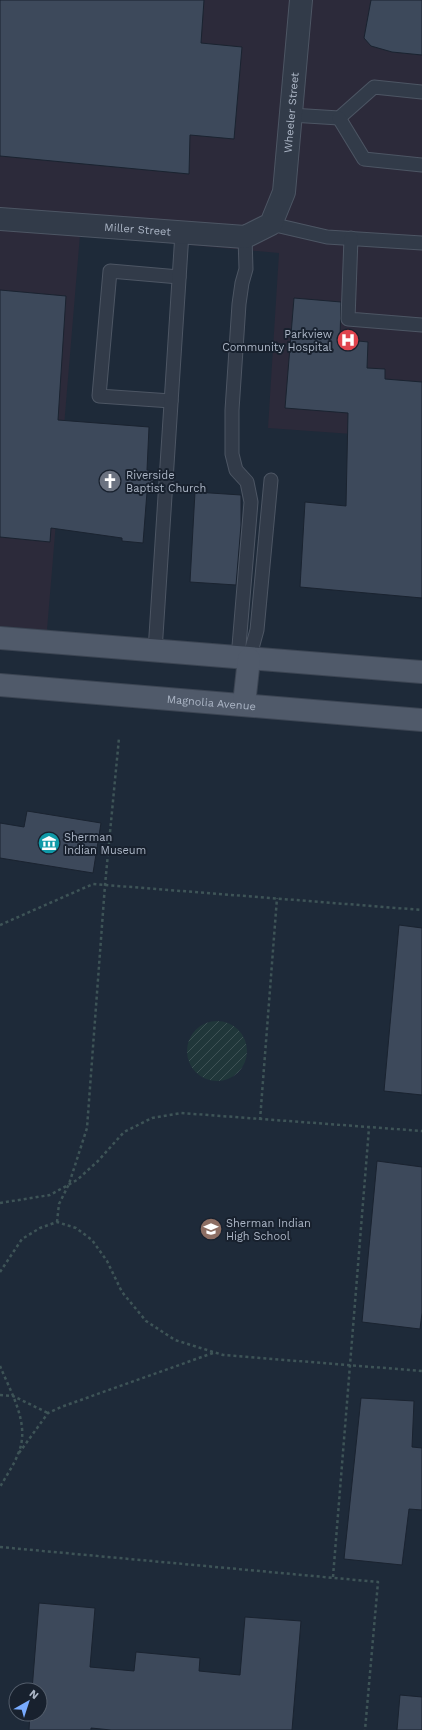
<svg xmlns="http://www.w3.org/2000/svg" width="422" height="1730" font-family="'Work Sans',sans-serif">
	<defs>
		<pattern id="garden-furrows" width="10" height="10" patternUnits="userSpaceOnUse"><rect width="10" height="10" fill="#20373a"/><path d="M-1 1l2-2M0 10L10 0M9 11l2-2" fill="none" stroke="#3e5255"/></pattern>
	</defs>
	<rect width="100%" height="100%" fill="#1e2a39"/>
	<path fill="#2c2a3a" d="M 0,0 L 422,0 L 422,439 L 268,428 L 279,253 L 80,235 L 47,630 L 0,626 Z"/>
	<circle fill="url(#garden-furrows)" cx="217" cy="1051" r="30"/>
	<g fill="#3d495b" stroke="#1a2330">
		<path d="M 0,0 L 204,0 L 201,43 L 242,47 L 234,139 L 190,135 L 189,174 L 0,156 Z"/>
		<path d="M 371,0 L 422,0 L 422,55 L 392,52 L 371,46 L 364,38 Z"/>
		<path d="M 0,290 L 66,296 L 58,420 L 149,427 L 147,470 L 154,471 L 152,493 L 147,492 L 143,543 L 122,541 L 122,538 L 51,528 L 50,542 L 0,537 Z"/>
		<path d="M 294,298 L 341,302 L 340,339 L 368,342 L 367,368 L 385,369 L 385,379 L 422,382 L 422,598 L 300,587 L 305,502 L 346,506 L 348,413 L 285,408 Z"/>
		<path d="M 195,492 L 241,495 L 241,525 L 236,585 L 190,582 Z"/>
		<path d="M 27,811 L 101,823 L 93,873 L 0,858 L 0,823 L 24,827 Z"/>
		<path d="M 399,925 L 422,928 L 422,1095 L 384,1091 Z"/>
		<path d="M 377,1161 L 422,1167 L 422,1313 L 420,1329 L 362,1322 Z"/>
		<path d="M 361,1398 L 414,1401 L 412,1447 L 422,1448 L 422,1510 L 409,1509 L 402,1565 L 344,1559 Z"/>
		<path d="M 39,1603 L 95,1608 L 90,1667 L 134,1671 L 136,1652 L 200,1658 L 199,1671 L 240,1675 L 245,1617 L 301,1621 L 292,1730 L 111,1730 L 91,1728 L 91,1730 L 29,1730 L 30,1714 L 40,1714 L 40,1690 L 32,1690 Z"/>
		<path d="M 400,1695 L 422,1697 L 422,1730 L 397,1730 Z"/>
	</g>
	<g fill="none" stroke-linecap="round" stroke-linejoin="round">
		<g stroke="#4d5664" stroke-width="15">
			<g id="service">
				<path d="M 291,115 L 339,118 L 374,87 L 422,92"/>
				<path d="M 339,118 L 364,159 L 422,165"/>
				<path d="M 271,224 L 327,237 L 422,243"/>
				<path d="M 351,238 L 348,319 L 422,325"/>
				<path d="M 171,401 L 99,396 L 110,271 L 179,277"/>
				<path d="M 155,651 L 182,233"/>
				<path d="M 238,658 L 251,502 L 247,482 L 236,470 L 232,454 L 232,410 L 239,304 L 242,283 L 246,269 L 245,237"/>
				<path d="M 249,659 L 257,630 L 271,480"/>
			</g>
		</g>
		<g stroke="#4d5664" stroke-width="24">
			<g id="minor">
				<path id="s1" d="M 0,219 L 245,237 L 271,224 L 284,192 L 301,0"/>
			</g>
		</g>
		<g stroke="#3c4553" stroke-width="24">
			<g id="primary">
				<path d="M 0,638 L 422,672"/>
				<path id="s2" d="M 0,685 L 422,720"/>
				<path d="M 244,704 L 249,659"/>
			</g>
		</g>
		<g stroke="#3e5457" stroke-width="2.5" stroke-dasharray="3 3" stroke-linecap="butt">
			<path d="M 0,925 L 93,884 L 422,910"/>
			<path d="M 260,1120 L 277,898"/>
			<path d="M 0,1203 L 50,1195 L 77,1180 L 98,1161 L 124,1132 L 152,1118 L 181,1113 L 422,1131"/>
			<path d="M 57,1222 L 59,1204 L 69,1184 L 87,1128 L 105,885 L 119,738"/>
			<path d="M 0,1272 L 22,1239 L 40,1228 L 57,1222 L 76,1228 L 92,1240 L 107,1261 L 122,1292 L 146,1321 L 175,1340 L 223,1355 L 422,1371"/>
			<path d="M 0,1366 C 11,1393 31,1425 18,1454 C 14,1465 6,1476 0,1487"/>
			<path d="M 0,1395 L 13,1396 L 48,1413"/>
			<path d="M 19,1453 L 48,1413 L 61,1407 L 213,1353"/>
			<path d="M 0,1547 L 378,1582 L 365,1730"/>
			<path d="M 333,1577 L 369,1128"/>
		</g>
		<use href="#service" stroke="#323b49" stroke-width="13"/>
		<use href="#minor" stroke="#323b49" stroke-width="22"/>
		<use href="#primary" stroke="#505a6a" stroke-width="22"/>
	</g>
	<defs>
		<g id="hospital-disc" transform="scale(1.15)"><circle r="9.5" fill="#e0444e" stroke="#18212e"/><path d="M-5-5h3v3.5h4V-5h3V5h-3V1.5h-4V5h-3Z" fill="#fff"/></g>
		<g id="church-disc" transform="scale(1.15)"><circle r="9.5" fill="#6b7280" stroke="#18212e"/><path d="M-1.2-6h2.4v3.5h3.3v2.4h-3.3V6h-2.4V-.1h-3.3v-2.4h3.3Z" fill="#fff"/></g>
		<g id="museum-disc" transform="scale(1.15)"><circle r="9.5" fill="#0f9aa8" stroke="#18212e"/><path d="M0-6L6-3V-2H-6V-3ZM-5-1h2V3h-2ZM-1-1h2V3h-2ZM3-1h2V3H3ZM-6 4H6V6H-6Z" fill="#fff"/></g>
		<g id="school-disc" transform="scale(1.15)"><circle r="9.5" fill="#8d6e63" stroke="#18212e"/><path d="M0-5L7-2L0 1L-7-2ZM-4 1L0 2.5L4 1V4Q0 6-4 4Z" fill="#fff"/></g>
	</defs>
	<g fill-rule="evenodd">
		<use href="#hospital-disc" x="348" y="340"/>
		<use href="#church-disc" x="110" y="481"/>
		<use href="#museum-disc" x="49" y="843"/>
		<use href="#school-disc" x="211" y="1229"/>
	</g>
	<g text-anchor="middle" stroke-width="4" stroke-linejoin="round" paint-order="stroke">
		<g font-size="11" fill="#acb6c6" stroke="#18212e">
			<text dy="4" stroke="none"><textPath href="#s1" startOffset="389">Wheeler Street</textPath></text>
			<text dy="4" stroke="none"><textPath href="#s1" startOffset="138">Miller Street</textPath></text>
			<text dy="4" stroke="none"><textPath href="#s2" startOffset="212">Magnolia Avenue</textPath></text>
		</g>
		<g font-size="11" fill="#acb6c6" stroke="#18212e" text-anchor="start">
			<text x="332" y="338" text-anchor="end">Parkview<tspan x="332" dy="13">Community Hospital</tspan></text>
			<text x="126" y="479">Riverside<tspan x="126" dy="13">Baptist Church</tspan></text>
			<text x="64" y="841">Sherman<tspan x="64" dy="13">Indian Museum</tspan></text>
			<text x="226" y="1227">Sherman Indian<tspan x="226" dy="13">High School</tspan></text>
		</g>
	</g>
	<g transform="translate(28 1702) rotate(39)"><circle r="19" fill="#18212e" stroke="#535d6b"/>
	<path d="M0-3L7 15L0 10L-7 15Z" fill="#78abff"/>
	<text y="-6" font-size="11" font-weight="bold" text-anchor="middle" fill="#acb6c6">N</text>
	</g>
</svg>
